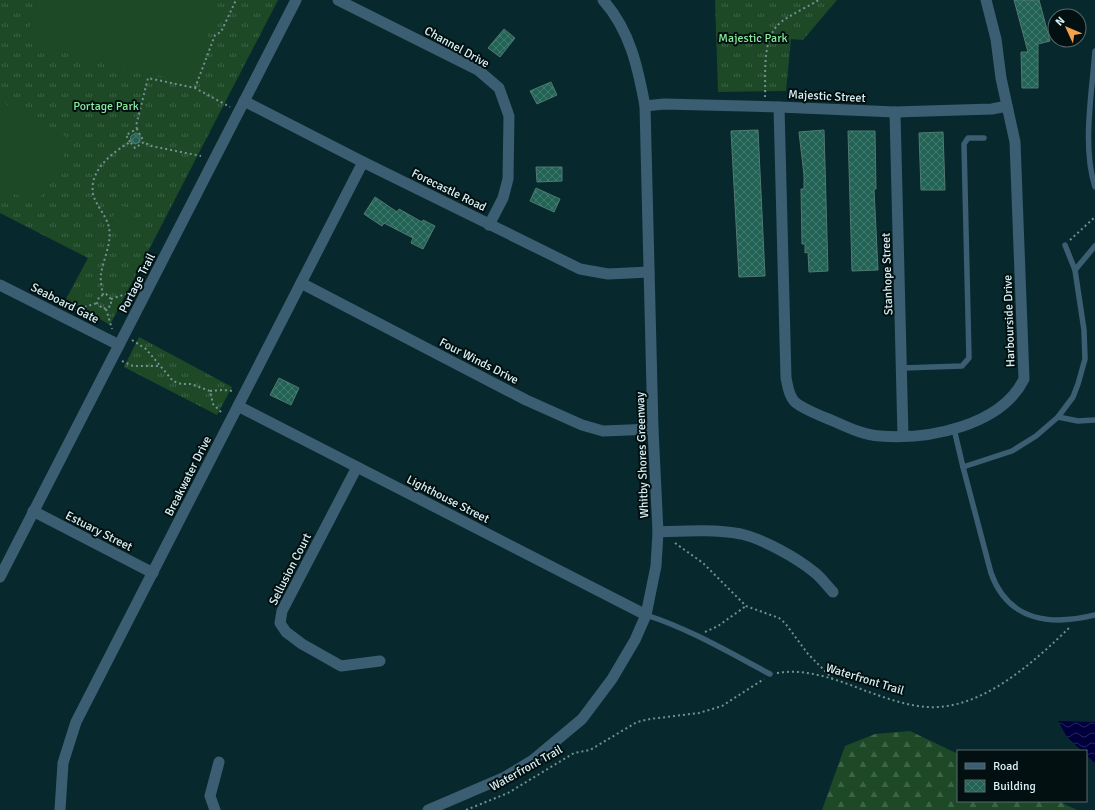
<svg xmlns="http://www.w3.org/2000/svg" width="1095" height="810" font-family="Signika,sans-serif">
	<defs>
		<pattern id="grass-tufts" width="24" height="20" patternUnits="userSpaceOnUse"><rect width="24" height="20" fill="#1d4927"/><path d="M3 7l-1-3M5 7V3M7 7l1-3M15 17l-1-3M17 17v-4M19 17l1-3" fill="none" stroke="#3d6447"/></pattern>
		<pattern id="forest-firs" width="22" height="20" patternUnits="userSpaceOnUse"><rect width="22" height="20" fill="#1d4927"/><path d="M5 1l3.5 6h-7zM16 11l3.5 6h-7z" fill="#3d6447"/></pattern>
		<pattern id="water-waves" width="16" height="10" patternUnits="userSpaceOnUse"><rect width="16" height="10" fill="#01003d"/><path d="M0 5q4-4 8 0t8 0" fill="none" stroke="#25265a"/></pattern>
		<pattern id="building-cross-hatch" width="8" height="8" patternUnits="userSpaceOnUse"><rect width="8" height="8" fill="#226356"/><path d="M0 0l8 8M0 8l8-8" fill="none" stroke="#427a6f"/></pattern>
	</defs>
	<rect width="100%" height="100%" fill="#07292d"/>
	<g fill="url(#grass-tufts)">
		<path d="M 0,0 L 278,0 L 110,325 L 66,299 L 88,258 L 0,213 Z"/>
		<path d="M 715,0 L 837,0 L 803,40 L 791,39 L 786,91 L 718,92 Z"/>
		<path d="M 139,337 L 232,387 L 217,415 L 124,367 Z"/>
	</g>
	<path fill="url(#forest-firs)" d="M 910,731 L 958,754 L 958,801 L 1058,801 L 1077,810 L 822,810 L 845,746 L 875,734 Z"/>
	<g fill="#1d4927">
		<path d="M 36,0 L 217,0 L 199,69 L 185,82 L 26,42 Z"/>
		<path d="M 0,101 L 72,140 L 36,205 L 0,186 Z"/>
		<path d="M 117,204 L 136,211 L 129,231 L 110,226 Z"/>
	</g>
	<path fill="url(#water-waves)" d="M 1058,721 L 1095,722 L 1095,763 L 1086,755 L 1086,751 L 1082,751 L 1067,737 Z"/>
	<g fill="url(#building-cross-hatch)" stroke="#517970">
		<path d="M 1014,0 L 1039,0 L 1050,41 L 1038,44 L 1038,88 L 1022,88 L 1021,52 L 1028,52 Z"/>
		<path d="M 504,29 L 515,38 L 500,57 L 488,48 Z"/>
		<path d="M 551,82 L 557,95 L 537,104 L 530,91 Z"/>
		<path d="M 758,130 L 765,276 L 739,277 L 731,131 Z"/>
		<path d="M 824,130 L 828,271 L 809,272 L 808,252 L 805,253 L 805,244 L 802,244 L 801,189 L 804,189 L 804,175 L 799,132 Z"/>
		<path d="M 848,131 L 875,131 L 876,189 L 874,189 L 878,270 L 852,271 Z"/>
		<path d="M 943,132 L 945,190 L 921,190 L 919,133 Z"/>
		<path d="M 136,133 L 140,135 L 140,142 L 135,144 L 130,141 L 131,136 Z"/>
		<path d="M 536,167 L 562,167 L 562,181 L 537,182 Z"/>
		<path d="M 536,188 L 560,199 L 554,212 L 530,201 Z"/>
		<path d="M 375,197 L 397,212 L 399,209 L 422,222 L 423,220 L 435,226 L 423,249 L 411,243 L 413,238 L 384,223 L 382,226 L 364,214 Z"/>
		<path d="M 279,378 L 299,388 L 291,405 L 270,395 Z"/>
	</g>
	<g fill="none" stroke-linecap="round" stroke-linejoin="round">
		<g stroke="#739093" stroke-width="2" stroke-dasharray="2 3" stroke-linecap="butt">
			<path d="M 195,88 L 215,35 L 221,32 L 236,0"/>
			<path d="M 765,97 C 766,74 761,38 781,22 C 792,14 807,7 819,0"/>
			<path d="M 137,129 L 136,126 L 148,78 L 195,88 L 230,107"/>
			<path d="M 130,142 L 126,135 L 137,129 L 144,142"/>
			<path d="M 1070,240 L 1095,217"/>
			<path d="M 103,295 L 99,297 L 97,303 L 103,309 L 111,306 L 111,299 L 106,294 L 103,295 C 102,289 100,281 101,274 C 103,260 112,243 109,228 C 107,216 96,206 93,194 C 89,170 112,153 130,142 L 135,148 L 144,142 L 151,146 L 201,156"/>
			<path d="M 111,299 L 132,292"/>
			<path d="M 106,309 L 112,329"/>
			<path d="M 75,310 L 97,303"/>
			<path d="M 132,340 L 146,349 L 173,381 L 181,384 L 191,384 L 210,391 L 213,404 L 222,413"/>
			<path d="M 122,361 L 133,366 L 161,366"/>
			<path d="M 210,391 L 223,390 L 234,391"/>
			<path d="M 675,543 L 703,563 L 746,606 L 779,618 L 785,623 L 808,654 L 832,678"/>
			<path d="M 705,632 L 718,626 L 746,606"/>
			<path d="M 777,673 C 807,668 838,680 866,691 C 886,698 907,706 928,707 C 982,710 1034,662 1070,627"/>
			<path d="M 466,810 L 508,793 L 574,753 L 590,750 L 637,722 L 650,719 L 699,713 L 722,706 L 764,679"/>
		</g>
		<g stroke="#3c5e72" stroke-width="5.5">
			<path d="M 1095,51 C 1092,93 1082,146 1095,187"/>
			<path d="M 1065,245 L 1075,270 L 1084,330 L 1085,359 L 1078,384 L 1073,397 L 1058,417 L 1036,436 L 1012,451 L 963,467 L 991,573 C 1008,621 1051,626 1095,615"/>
			<path d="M 1075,270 L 1095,246"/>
			<path d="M 903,368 L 962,366 L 969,358 L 964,144 L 968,138 L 984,138"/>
			<path d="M 1058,417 L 1078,421 L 1095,420"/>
			<path d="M 954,429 L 963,467"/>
			<path d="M 646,615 C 690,629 730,653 770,674"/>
		</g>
		<g stroke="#3c5e72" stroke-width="11">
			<path d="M 338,0 L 478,70 L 499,88 L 509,116 L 508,179 L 503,198 L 489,225"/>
			<path d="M 244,101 L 363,162 L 580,269 L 608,274 L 649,272"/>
			<path d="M 645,106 L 664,104 L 779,107 L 895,112 L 992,109 L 1007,106"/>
			<path d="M 779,107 L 786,378 C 788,386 788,394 794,401 C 799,407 823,417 831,420 C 847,427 863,435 880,436 C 928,440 1001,426 1024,379 L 1015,142 L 1001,78 L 996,39 L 986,0"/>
			<path d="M 895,112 L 903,436"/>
			<path d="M 301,283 L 526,400 L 582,425 L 603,431 L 653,429"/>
			<path d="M 0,285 L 119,345"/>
			<path d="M 238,406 L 646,615"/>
			<path d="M 357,467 L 282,611 L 280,623 L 286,632 L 302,644 L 341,666 L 380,661"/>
			<path d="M 33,511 L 153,573"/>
			<path d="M 658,532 C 686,531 714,529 741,534 C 763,539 797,558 814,572 C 821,577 827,586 833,592"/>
			<path d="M 0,577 L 296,0"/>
			<path d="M 60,810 L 63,763 L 76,722 L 363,162"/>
			<path d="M 215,810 L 210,796 L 219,762"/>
			<path d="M 428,810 L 505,777 L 533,760 L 582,719 L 612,679 L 635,640 L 646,615 L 656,566 L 658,532 L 653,429 L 645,106 C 638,68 630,30 603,0"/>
		</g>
	</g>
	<g text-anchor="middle" stroke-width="4" stroke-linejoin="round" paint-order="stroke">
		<g font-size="12" fill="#89eb9b" stroke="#021012">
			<text x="753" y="42">Majestic Park</text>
			<text x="106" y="110">Portage Park</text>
		</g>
		<g font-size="12" fill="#daf1f4" stroke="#021012">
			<text transform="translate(457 47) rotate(29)" y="4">Channel Drive</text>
			<text transform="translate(827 96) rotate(3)" y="4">Majestic Street</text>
			<text transform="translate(449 190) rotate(26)" y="4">Forecastle Road</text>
			<text transform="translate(887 274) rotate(-92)" y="4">Stanhope Street</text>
			<text transform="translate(137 283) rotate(-63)" y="4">Portage Trail</text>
			<text transform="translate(65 303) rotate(27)" y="4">Seaboard Gate</text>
			<text transform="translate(1009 321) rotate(-92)" y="4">Harbourside Drive</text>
			<text transform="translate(479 361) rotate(27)" y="4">Four Winds Drive</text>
			<text transform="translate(642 455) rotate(-92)" y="4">Whitby Shores Greenway</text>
			<text transform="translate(188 476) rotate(-63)" y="4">Breakwater Drive</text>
			<text transform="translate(448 499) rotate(27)" y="4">Lighthouse Street</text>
			<text transform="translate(99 531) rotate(27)" y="4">Estuary Street</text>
			<text transform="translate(290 569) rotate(-63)" y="4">Sellusion Court</text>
			<text transform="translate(865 679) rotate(17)" y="4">Waterfront Trail</text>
			<text transform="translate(526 768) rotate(-29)" y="4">Waterfront Trail</text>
		</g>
	</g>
	<rect x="957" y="750" width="130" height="52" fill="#021012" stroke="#586a6c"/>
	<rect x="965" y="763" width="20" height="6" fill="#3c5e72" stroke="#586a6c"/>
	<text x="993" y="770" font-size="12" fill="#daf1f4">Road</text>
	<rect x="965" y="780" width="20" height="12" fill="url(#building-cross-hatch)" stroke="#586a6c"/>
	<text x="993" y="790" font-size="12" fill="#daf1f4">Building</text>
	<g transform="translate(1067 28) rotate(314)"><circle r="19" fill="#021012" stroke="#586a6c"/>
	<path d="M0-3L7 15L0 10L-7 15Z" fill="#f9a04c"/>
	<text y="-6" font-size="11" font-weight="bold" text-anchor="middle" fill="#daf1f4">N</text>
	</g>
</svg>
